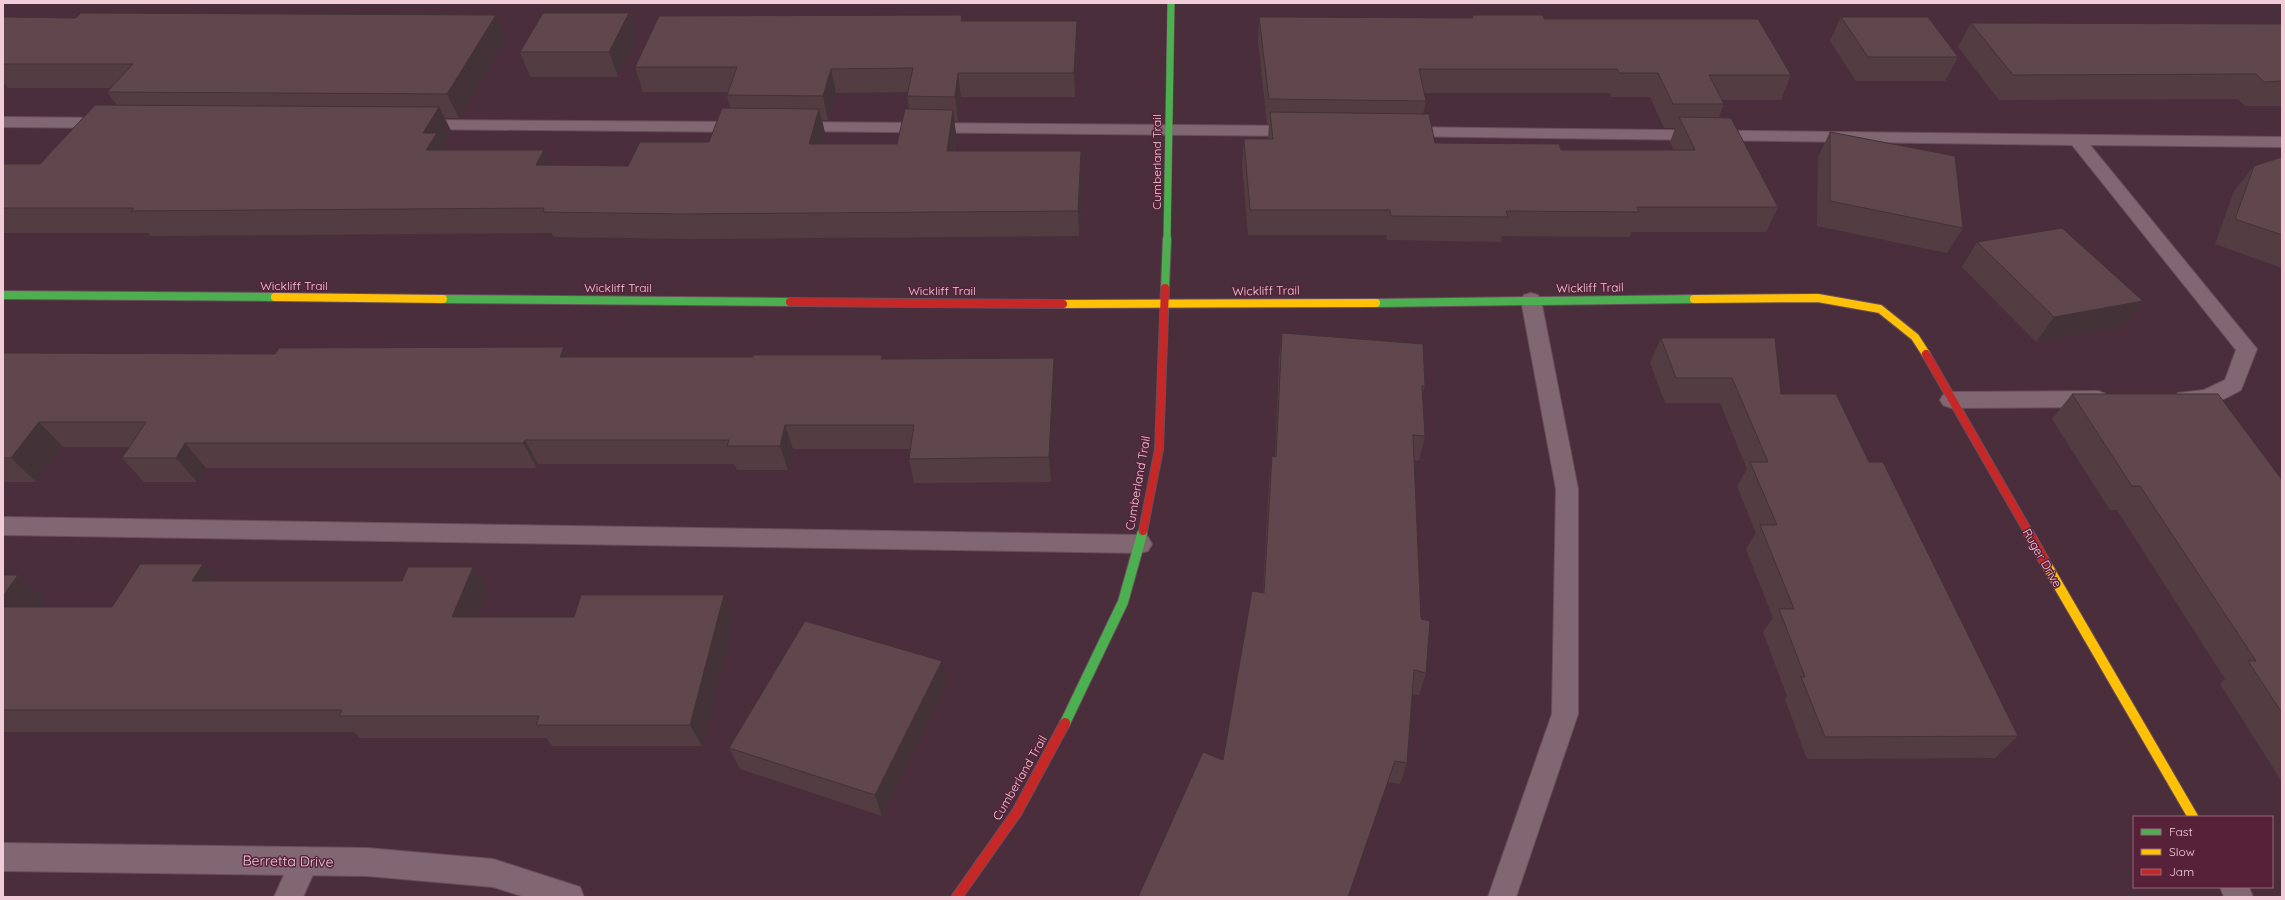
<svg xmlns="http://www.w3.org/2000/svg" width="2285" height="900" font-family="Quicksand,sans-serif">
	<rect width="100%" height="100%" fill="#4b2e3b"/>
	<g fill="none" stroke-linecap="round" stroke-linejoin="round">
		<g stroke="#694e5a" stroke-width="2">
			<g id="lane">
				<path d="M 3,117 L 109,118 L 115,119 L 118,123 L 115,127 L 109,128 L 3,127 Z"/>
				<path d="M 417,120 L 745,122 L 751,123 L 754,127 L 751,131 L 745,132 L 411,129 L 408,125 L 411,121 Z"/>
				<path d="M 793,122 L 1299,126 L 1305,127 L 1308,131 L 1305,135 L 1299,136 L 787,131 L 784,127 L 787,123 Z"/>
				<path d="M 1403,127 L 2282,137 L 2282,147 L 2090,145 L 2257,349 L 2241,390 C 2221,401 2202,411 2178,403 L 2175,398 L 2178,393 L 2204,390 L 2225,380 L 2236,350 L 2072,145 L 1397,136 L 1394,132 L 1397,128 Z"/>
				<path d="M 1531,293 L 1538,295 L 1541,300 L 1578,489 L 1578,714 L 1516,897 L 1488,897 L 1552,714 L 1556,489 L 1521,300 L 1524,295 Z"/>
				<path d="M 2098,391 L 2106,394 L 2109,399 L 2106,404 L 2098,407 L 1951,408 L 1943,405 L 1940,400 L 1943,395 L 1951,392 Z"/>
				<path d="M 3,517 L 1140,535 L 1148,537 L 1152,544 L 1148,551 L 1140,553 L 3,535 Z"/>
				<path d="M 305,847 L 315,851 L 319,861 L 303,897 L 274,897 L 295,851 Z"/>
			</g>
		</g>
		<g stroke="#694e5a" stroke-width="2">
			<g id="street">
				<path d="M 3,843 L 367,848 L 493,859 L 580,887 L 584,897 L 525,897 L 493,887 L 367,876 L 3,871 Z"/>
				<path d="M 2220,887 L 2249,887 L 2253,897 L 2224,897 Z"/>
			</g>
		</g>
		<g stroke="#694e5a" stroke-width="8">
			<path id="fast-far2" d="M 1167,240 L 1171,3"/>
		</g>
		<g stroke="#694e5a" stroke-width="10">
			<g id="fast-far1">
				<path d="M 1165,288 L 1167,239"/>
				<path d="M 3,295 L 275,297"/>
				<path d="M 443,299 L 790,302"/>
				<path d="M 1376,303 L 1694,299"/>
				<path d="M 1142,535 L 1143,531"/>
			</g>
		</g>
		<g stroke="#694e5a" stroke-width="12">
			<path id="fast" d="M 1065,723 L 1123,602 L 1142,534"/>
		</g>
		<g stroke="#694e5a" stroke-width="10">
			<g id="slow-far1">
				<path d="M 275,297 L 443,299"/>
				<path d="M 1694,299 L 1818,298 L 1880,309 L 1915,337 L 1926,354"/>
				<path d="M 1063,304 L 1376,303"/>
			</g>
		</g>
		<g stroke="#694e5a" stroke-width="12">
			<path id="slow" d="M 2046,564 L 2193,817"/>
		</g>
		<g stroke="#694e5a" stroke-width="10">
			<g id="jam-far1">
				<path d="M 790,302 L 1063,304"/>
				<path d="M 1926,354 L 2030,535"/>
				<path d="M 1143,531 L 1159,449 L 1165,288"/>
			</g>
		</g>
		<g stroke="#694e5a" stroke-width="12">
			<g id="jam">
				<path d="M 2029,534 L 2046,564"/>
				<path d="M 957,897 L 1017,812 L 1065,723"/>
			</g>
		</g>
		<use href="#lane" fill="#806771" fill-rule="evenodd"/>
		<use href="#street" fill="#806771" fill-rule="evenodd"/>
		<use href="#fast-far2" stroke="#4caf50" stroke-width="7"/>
		<use href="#fast-far1" stroke="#4caf50" stroke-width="8"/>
		<use href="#fast" stroke="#4caf50" stroke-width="10"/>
		<use href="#slow-far1" stroke="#ffc107" stroke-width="8"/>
		<use href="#slow" stroke="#ffc107" stroke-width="10"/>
		<use href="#jam-far1" stroke="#c62828" stroke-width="8"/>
		<use href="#jam" stroke="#c62828" stroke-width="10"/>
	</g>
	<g fill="#533d43" fill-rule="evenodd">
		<path d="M 629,13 L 637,37 L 618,77 L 530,77 L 520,52 Z"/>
		<path d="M 496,15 L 506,39 L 459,118 L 445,118 L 451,131 L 443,145 L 445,150 L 544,150 L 551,165 L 628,166 L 709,142 L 730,108 L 727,95 L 728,92 L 643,92 L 635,67 L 962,21 L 1078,45 L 1075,97 L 961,97 L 958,121 L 954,121 L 956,134 L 954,151 L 1081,151 L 1083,175 L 1079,236 L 691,239 L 554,237 L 552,233 L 150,236 L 148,233 L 3,233 L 3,164 L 40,164 L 117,105 L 107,92 L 111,88 L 8,88 L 3,93 L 3,17 L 76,18 ZM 908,92 L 907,96 L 909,109 L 897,144 L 822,144 L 825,133 L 822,120 L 828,120 L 836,93 Z"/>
		<path d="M 1472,15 L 1544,19 L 1791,75 L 1781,100 L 1722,100 L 1724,104 L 1719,117 L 1778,207 L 1766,232 L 1631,232 L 1630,237 L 1502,236 L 1501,242 L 1387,240 L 1386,235 L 1248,235 L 1242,164 L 1244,139 L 1268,139 L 1269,124 L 1267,124 L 1258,41 L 1259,17 L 1472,18 ZM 1424,93 L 1610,93 L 1611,97 L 1650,97 L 1664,128 L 1675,128 L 1670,142 L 1674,150 L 1561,150 L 1435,143 L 1423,114 L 1426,101 Z"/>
		<path d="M 1841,17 L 1958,57 L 1945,81 L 1856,81 L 1830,41 Z"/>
		<path d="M 1971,23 L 2282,24 L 2282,106 L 2245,106 L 2238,99 L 1999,100 L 1958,47 Z"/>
		<path d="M 1830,132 L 1963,228 L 1947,253 L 1817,226 L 1818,157 Z"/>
		<path d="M 2282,157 L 2282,268 L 2215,244 L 2234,191 L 2254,166 Z"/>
		<path d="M 1977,242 L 2143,301 L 2123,326 L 2036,342 L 1962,267 Z"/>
		<path d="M 1282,333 L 1425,386 L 1422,396 L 1425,436 L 1419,461 L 1414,460 L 1421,619 L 1426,673 L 1419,695 L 1412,694 L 1407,763 L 1400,784 L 1388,782 L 1348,897 L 1138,897 L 1223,760 L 1263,593 L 1269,481 L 1272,456 L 1275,457 L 1279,358 Z"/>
		<path d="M 1661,338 L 1781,394 L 1869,462 L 2018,736 L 1995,758 L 1807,759 L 1785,699 L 1787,696 L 1763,632 L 1773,618 L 1746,549 L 1756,533 L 1737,486 L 1747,469 L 1720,403 L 1665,403 L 1650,363 Z"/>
		<path d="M 564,347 L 569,357 L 753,357 L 882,355 L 883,359 L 1056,383 L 1051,482 L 914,483 L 909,459 L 911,449 L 793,449 L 788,470 L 737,470 L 734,464 L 538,464 L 537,468 L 206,468 L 197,482 L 144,482 L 122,458 L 129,447 L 63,447 L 36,482 L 3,482 L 3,353 L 275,354 Z"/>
		<path d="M 2072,394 L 2282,480 L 2282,782 L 2220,684 L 2225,679 L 2117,510 L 2110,510 L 2052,419 Z"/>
		<path d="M 203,564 L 219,581 L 402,581 L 473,567 L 488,591 L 478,617 L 574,617 L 724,595 L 734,618 L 702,746 L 552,746 L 546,738 L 360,738 L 354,732 L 3,732 L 3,575 L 18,575 L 45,599 L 39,607 L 112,607 Z"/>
		<path d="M 947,684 L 882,816 L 740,769 L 729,748 Z"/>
	</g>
	<g fill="#433237">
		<path d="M 629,13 L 637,37 L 618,77 L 609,52 Z"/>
		<path d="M 496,15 L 506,39 L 459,118 L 447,94 Z"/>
		<path d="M 1077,21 L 1078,45 L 1075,97 L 1074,73 Z"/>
		<path d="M 831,69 L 836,93 L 828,120 L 823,96 Z"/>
		<path d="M 958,73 L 961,97 L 958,121 L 955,97 Z"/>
		<path d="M 3,82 L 8,88 L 3,93 Z"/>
		<path d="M 439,107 L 451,131 L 443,145 L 449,158 L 426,150 L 423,133 Z"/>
		<path d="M 819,109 L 825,133 L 815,169 L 809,144 Z"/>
		<path d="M 953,110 L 956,134 L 950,175 L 947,151 Z"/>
		<path d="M 544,150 L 555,174 L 536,165 Z"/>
		<path d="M 1081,151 L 1083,175 L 1079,236 L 1078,211 Z"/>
		<path d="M 2143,301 L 2123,326 L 2036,342 L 2054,317 Z"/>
		<path d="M 564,347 L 576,372 L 560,357 Z"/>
		<path d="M 1054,358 L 1056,383 L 1051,482 L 1049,457 Z"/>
		<path d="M 39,422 L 63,447 L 36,482 L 11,458 Z"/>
		<path d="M 785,425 L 793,449 L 788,470 L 780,446 Z"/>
		<path d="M 525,440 L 538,464 L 537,468 L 523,443 Z"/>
		<path d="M 185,443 L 206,468 L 197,482 L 176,458 Z"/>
		<path d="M 203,564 L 225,587 L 192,581 Z"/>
		<path d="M 473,567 L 488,591 L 469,640 L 452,617 Z"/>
		<path d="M 18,575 L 45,599 L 23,630 L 3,614 L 3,596 Z"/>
		<path d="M 724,595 L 734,618 L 702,746 L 690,725 Z"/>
		<path d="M 942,661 L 947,684 L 882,816 L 875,795 Z"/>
		<path d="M 1395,761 L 1388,782 L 1348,897 Z"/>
	</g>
	<g fill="#60474e" stroke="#433237">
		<path d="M 81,13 L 496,15 L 447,94 L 107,92 L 133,64 L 3,64 L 3,17 L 76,18 Z"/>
		<path d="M 543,13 L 629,13 L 609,52 L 520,52 Z"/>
		<path d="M 962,15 L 961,21 L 1077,21 L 1074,73 L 958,73 L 955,97 L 907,96 L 913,68 L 831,69 L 823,96 L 727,95 L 737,67 L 635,67 L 659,16 Z"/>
		<path d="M 1472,15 L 1543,15 L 1544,19 L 1758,19 L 1791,75 L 1709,75 L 1724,104 L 1673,104 L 1658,73 L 1619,73 L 1617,69 L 1419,69 L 1426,101 L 1269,99 L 1259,17 L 1473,18 Z"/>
		<path d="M 1841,17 L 1928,17 L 1958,57 L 1868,57 Z"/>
		<path d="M 1971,23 L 2282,24 L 2282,81 L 2264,82 L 2256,74 L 2013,75 Z"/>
		<path d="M 95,105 L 439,107 L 423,133 L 437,133 L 426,150 L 544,150 L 536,165 L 628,166 L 640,142 L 709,142 L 722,108 L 819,109 L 809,144 L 897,144 L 905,109 L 953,110 L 947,151 L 1081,151 L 1078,211 L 682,214 L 543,212 L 544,208 L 131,211 L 134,208 L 3,208 L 3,164 L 40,164 Z"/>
		<path d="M 1270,112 L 1429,114 L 1435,143 L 1559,144 L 1561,150 L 1695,150 L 1679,117 L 1731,118 L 1778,207 L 1637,207 L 1639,212 L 1506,211 L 1508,217 L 1391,216 L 1390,210 L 1250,210 L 1244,139 L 1273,139 Z"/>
		<path d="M 1830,132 L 1955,156 L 1963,228 L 1830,201 Z"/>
		<path d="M 2282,157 L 2282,235 L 2235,219 L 2254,166 Z"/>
		<path d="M 2062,228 L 2143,301 L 2054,317 L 1977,242 Z"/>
		<path d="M 1282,333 L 1423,344 L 1425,386 L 1422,386 L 1425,436 L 1413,435 L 1421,619 L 1430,621 L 1426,673 L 1414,670 L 1407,763 L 1395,761 L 1348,897 L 1138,897 L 1203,752 L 1223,760 L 1252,591 L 1264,593 L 1272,456 L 1276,457 Z"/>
		<path d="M 1661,338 L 1775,338 L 1781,394 L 1836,394 L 1869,462 L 1883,462 L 2018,736 L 1825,737 L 1801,677 L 1805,677 L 1779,609 L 1794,609 L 1760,525 L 1777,525 L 1750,462 L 1768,462 L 1732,378 L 1676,378 Z"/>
		<path d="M 564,347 L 560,357 L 753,357 L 753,355 L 882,355 L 881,359 L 1054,358 L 1049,457 L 909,459 L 914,425 L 785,425 L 780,446 L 727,446 L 729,440 L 525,440 L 523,443 L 185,443 L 176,458 L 122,458 L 146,422 L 39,422 L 11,458 L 3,458 L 3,353 L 275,354 L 279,348 Z"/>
		<path d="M 2072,394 L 2218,394 L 2282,480 L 2282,713 L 2248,661 L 2256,661 L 2140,486 L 2132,486 Z"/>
		<path d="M 140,564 L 203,564 L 192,581 L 402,581 L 408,567 L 473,567 L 452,617 L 574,617 L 581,595 L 724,595 L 690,725 L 536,725 L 539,716 L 339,716 L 342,710 L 3,710 L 3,607 L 112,607 Z"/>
		<path d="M 3,575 L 18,575 L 3,596 Z"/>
		<path d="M 805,621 L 942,661 L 875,795 L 729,748 Z"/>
	</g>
	<g text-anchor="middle" stroke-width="3" stroke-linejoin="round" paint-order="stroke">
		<g font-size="12" fill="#f0cdd9" stroke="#58213a">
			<text transform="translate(1157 162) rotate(-90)" y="4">Cumberland Trail</text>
			<text x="294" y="290">Wickliff Trail</text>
			<text x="618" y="292">Wickliff Trail</text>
			<text transform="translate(1590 288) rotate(-1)" y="4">Wickliff Trail</text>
			<text x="942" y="295">Wickliff Trail</text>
			<text transform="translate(1266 291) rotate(-1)" y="4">Wickliff Trail</text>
			<text transform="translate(1138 483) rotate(-80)" y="4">Cumberland Trail</text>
			<text transform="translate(2042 558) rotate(60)" y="4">Ruger Drive</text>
			<text transform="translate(1020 778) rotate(-60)" y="4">Cumberland Trail</text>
		</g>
		<g font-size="14" fill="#f0cdd9" stroke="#58213a">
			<text transform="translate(288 861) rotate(1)" y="5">Berretta Drive</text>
		</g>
	</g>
	<rect width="2285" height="900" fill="none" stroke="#f0cdd9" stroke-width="8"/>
	<rect x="2133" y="816" width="140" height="72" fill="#58213a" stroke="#95667a"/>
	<rect x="2141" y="829" width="20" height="6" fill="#4caf50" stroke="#95667a"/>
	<text x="2169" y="836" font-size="12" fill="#f0cdd9">Fast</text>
	<rect x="2141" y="849" width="20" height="6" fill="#ffc107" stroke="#95667a"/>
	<text x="2169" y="856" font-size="12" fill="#f0cdd9">Slow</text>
	<rect x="2141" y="869" width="20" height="6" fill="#c62828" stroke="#95667a"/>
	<text x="2169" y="876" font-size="12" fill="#f0cdd9">Jam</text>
</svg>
